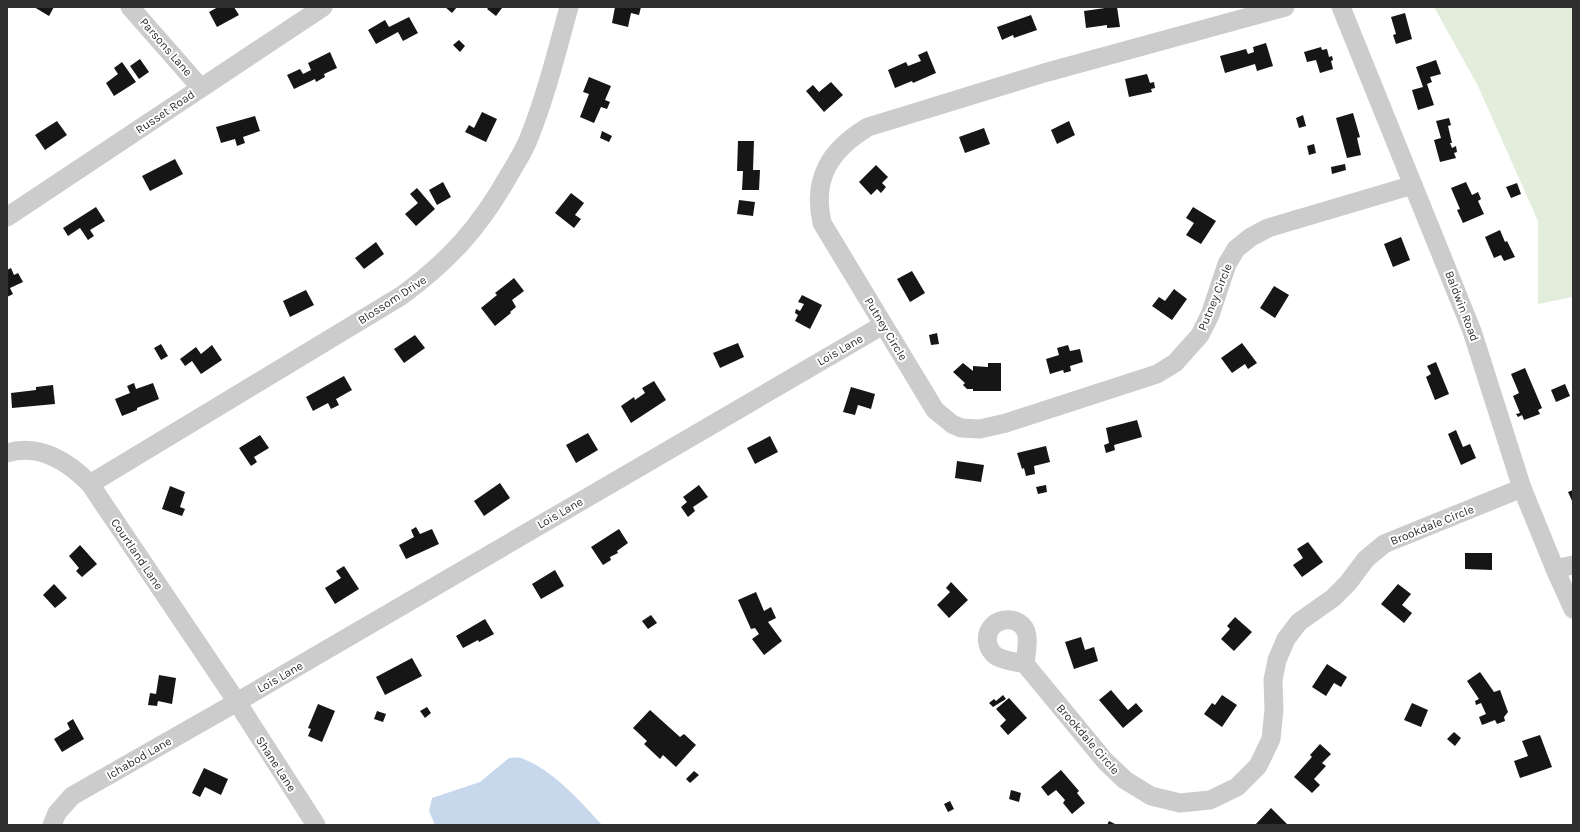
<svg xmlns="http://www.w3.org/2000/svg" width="1580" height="832" font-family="Karla,sans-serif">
	<rect width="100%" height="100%" fill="#fff"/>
	<path fill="#e2eddc" d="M 1434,7 L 1573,7 L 1573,297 L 1538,304 L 1538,221 L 1478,86 Z"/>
	<path fill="#c7d8ed" d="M 509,758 C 513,758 517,757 521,758 C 551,768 581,802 602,825 L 435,825 L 429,811 L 432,798 L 480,782 Z"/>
	<g fill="#161616">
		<path d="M 34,7 L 54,7 L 49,16 Z"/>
		<path d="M 218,7 L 234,7 L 239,15 L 217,27 L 209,12 Z"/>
		<path d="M 445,7 L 457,7 L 452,13 Z"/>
		<path d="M 489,7 L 500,7 L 502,8 L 496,16 L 487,9 Z"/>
		<path d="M 615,7 L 641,7 L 639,15 L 631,13 L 628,27 L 612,23 Z"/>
		<path d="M 1105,7 L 1117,7 L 1120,27 L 1107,28 L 1107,25 L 1086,28 L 1084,11 L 1105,8 Z"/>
		<path d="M 1405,13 L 1412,39 L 1396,44 L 1393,35 L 1396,34 L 1391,17 Z"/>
		<path d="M 1031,15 L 1037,30 L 1014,38 L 1013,35 L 1002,40 L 997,27 Z"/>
		<path d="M 409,17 L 418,33 L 403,41 L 398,32 L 376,44 L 368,30 L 385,20 L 389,27 Z"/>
		<path d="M 459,40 L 465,46 L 460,52 L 453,45 Z"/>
		<path d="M 1266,43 L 1273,66 L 1257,71 L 1255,64 L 1225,73 L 1220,56 L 1246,49 L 1248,54 L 1254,52 L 1253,47 Z"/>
		<path d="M 1321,47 L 1322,50 L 1327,49 L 1329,57 L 1332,56 L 1333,60 L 1331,61 L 1333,69 L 1320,73 L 1316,60 L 1307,62 L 1304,52 Z"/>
		<path d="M 927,51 L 936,73 L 913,83 L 912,81 L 895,88 L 888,70 L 906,62 L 908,66 L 921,61 L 918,55 Z"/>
		<path d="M 330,52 L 337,68 L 324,74 L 325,77 L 316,82 L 315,79 L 294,89 L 287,75 L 300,69 L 303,74 L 311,70 L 308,63 Z"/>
		<path d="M 140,59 L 149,72 L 139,79 L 130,66 Z"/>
		<path d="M 1436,60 L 1441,74 L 1430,77 L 1432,82 L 1427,84 L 1434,105 L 1418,110 L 1412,90 L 1423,87 L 1416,67 Z"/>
		<path d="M 122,62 L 136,82 L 114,96 L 106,83 L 118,74 L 114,68 Z"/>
		<path d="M 1147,74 L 1150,83 L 1154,82 L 1155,88 L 1151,89 L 1152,92 L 1129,97 L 1125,79 Z"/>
		<path d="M 589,77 L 611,86 L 605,100 L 610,102 L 607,109 L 601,107 L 594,123 L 580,117 L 589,94 L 583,92 Z"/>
		<path d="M 831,82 L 843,95 L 824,112 L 806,91 L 813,85 L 819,92 Z"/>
		<path d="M 482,112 L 497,119 L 486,142 L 465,132 L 469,125 L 474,128 Z"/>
		<path d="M 1353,113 L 1360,137 L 1357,138 L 1361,155 L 1347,158 L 1336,118 Z"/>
		<path d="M 1303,115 L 1306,126 L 1299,128 L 1296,118 Z"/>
		<path d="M 255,116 L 260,131 L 243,137 L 245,143 L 237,146 L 235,139 L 221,143 L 216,127 Z"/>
		<path d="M 1449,118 L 1451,125 L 1448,126 L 1452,143 L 1450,143 L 1452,148 L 1456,146 L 1457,152 L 1454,153 L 1456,158 L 1440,162 L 1434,140 L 1441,138 L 1436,121 Z"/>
		<path d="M 57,121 L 67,135 L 45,150 L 35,135 Z"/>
		<path d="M 1069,121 L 1075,135 L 1057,144 L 1051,130 Z"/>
		<path d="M 984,128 L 990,144 L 965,153 L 959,137 Z"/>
		<path d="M 602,131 L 612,136 L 609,142 L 600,138 Z"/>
		<path d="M 738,141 L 754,141 L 753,170 L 760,170 L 759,190 L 742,190 L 743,171 L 737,171 Z"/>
		<path d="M 1314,144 L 1316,153 L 1309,155 L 1307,146 Z"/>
		<path d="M 175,159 L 183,174 L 150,191 L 142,176 Z"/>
		<path d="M 1345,164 L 1346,170 L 1332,174 L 1331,167 Z"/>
		<path d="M 876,165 L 888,177 L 882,183 L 886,187 L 881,193 L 877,189 L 871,195 L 859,182 Z"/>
		<path d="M 443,182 L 451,197 L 437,205 L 429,190 Z"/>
		<path d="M 1466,182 L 1472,195 L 1478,192 L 1481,199 L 1478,201 L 1484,214 L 1463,223 L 1457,210 L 1460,209 L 1451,188 Z"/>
		<path d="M 1517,183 L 1521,194 L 1511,198 L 1506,187 Z"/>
		<path d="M 417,188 L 435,209 L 416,226 L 405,214 L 418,203 L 410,194 Z"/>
		<path d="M 571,193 L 584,203 L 575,215 L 581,219 L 574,228 L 555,213 Z"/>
		<path d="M 739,200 L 755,202 L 753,216 L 737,214 Z"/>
		<path d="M 96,207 L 105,221 L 90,230 L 94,236 L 88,240 L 80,228 L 68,236 L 63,228 Z"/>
		<path d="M 1193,207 L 1216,221 L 1201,244 L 1186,235 L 1194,223 L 1186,218 Z"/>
		<path d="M 1500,230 L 1505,242 L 1507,241 L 1515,257 L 1504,261 L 1501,255 L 1494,258 L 1485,237 Z"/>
		<path d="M 1401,237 L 1410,260 L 1393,267 L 1384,244 Z"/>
		<path d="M 376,242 L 384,254 L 364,269 L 355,258 Z"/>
		<path d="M 11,268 L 14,275 L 18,273 L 23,282 L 10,288 L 13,294 L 7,297 L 7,270 Z"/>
		<path d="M 912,271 L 925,293 L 910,302 L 897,279 Z"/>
		<path d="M 514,278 L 524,291 L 512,300 L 516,307 L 510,312 L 511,313 L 495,326 L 481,308 L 497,295 L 495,293 Z"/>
		<path d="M 1274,286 L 1289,295 L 1275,318 L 1260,308 Z"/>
		<path d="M 1174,289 L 1187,299 L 1172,320 L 1152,306 L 1159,297 L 1165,301 Z"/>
		<path d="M 306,290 L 314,305 L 290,317 L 283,301 Z"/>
		<path d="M 802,295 L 822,305 L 810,329 L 795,321 L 798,315 L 795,313 L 796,309 L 800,311 L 804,304 L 798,302 Z"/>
		<path d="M 937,333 L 939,344 L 931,345 L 929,335 Z"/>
		<path d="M 415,335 L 425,348 L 404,363 L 394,349 Z"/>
		<path d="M 738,343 L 744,357 L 720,368 L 713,353 Z"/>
		<path d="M 1242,343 L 1257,363 L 1248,369 L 1245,364 L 1232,373 L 1221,358 Z"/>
		<path d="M 161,344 L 168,356 L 161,360 L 154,348 Z"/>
		<path d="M 212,345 L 222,360 L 201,374 L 192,361 L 185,366 L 180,359 L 196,347 L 201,354 Z"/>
		<path d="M 1068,345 L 1070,351 L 1080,349 L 1083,362 L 1070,366 L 1071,371 L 1064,373 L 1063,370 L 1050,374 L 1046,359 L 1059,355 L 1057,348 Z"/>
		<path d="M 1436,362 L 1449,394 L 1435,400 L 1426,377 L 1431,374 L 1427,366 Z"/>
		<path d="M 963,363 L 973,371 L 973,366 L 988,367 L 988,363 L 1001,363 L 1001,391 L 973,391 L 973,389 L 967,389 L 963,385 L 965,383 L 953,372 Z"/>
		<path d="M 1525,368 L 1542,408 L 1538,410 L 1540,414 L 1524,420 L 1522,415 L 1518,417 L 1516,414 L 1520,413 L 1513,396 L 1519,393 L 1511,374 Z"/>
		<path d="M 344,376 L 352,390 L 336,399 L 339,405 L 331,409 L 328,403 L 313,411 L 306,397 Z"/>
		<path d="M 654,381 L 666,400 L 631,423 L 621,406 L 634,397 L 635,400 L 645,393 L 642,388 Z"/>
		<path d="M 134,383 L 136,389 L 153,383 L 159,399 L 137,408 L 137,410 L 122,416 L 115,399 L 130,393 L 127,386 Z"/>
		<path d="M 1565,384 L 1570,396 L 1556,402 L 1551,390 Z"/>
		<path d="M 53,385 L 55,404 L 12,408 L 11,393 L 36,390 L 36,387 Z"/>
		<path d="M 851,387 L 875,394 L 871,409 L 858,405 L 855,415 L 843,412 Z"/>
		<path d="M 1137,420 L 1142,437 L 1114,445 L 1115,450 L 1106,453 L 1104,445 L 1109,443 L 1106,428 Z"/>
		<path d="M 1456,430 L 1463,447 L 1470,444 L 1476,458 L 1461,465 L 1448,434 Z"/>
		<path d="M 588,433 L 598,450 L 576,463 L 566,445 Z"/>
		<path d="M 260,435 L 269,448 L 254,457 L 257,462 L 251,466 L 239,448 Z"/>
		<path d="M 770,436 L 778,452 L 755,464 L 747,448 Z"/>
		<path d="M 1046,446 L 1050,462 L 1034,466 L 1035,474 L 1026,476 L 1024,468 L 1022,469 L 1017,453 Z"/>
		<path d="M 957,461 L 984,465 L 981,482 L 955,478 Z"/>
		<path d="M 500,483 L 510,498 L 484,516 L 474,501 Z"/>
		<path d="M 699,485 L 708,497 L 693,507 L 695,511 L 688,517 L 681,507 L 687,502 L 683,497 Z"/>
		<path d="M 1046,485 L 1047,492 L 1038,494 L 1036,487 Z"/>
		<path d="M 170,486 L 185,492 L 180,507 L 185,509 L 182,516 L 162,509 Z"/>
		<path d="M 1573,490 L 1573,503 L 1568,492 Z"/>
		<path d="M 416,527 L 420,534 L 432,529 L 439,544 L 406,559 L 399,545 L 414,537 L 411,530 Z"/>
		<path d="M 619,529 L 628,543 L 617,551 L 618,553 L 610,557 L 611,560 L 603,565 L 591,547 Z"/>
		<path d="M 1308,542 L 1323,562 L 1302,577 L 1293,565 L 1303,558 L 1297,549 Z"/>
		<path d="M 80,545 L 97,564 L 82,577 L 76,571 L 79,568 L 69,556 Z"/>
		<path d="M 1465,553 L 1492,553 L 1492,570 L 1465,569 Z"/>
		<path d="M 344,566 L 359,589 L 335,604 L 325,588 L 341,578 L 336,571 Z"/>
		<path d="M 555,570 L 564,586 L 541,599 L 532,584 Z"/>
		<path d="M 951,582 L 968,600 L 949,618 L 937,605 L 950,592 L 946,588 Z"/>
		<path d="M 54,584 L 67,598 L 55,608 L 43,595 Z"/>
		<path d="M 1398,584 L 1411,594 L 1402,605 L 1412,613 L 1404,623 L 1381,604 Z"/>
		<path d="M 756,592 L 764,611 L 771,607 L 776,618 L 768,622 L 782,641 L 764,655 L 752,639 L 759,634 L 755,628 L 751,629 L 738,600 Z"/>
		<path d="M 651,615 L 657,623 L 648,629 L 642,621 Z"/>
		<path d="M 1235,617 L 1252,632 L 1234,651 L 1221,639 L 1230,629 L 1227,626 Z"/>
		<path d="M 485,619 L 494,634 L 479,642 L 478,640 L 463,648 L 456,636 Z"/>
		<path d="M 1081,637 L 1085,650 L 1094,647 L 1098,661 L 1074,669 L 1065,642 Z"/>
		<path d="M 412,658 L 422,676 L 385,695 L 376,677 Z"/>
		<path d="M 1327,664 L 1347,677 L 1341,687 L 1334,683 L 1326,696 L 1312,687 Z"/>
		<path d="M 1480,672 L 1494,692 L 1500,690 L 1508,712 L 1504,717 L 1505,721 L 1497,724 L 1495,720 L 1482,725 L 1479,717 L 1486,714 L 1481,703 L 1476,705 L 1475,701 L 1479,699 L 1467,681 Z"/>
		<path d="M 159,675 L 176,678 L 172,704 L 158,701 L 157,706 L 148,705 L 150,693 L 156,694 Z"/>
		<path d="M 1111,690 L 1128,710 L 1136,703 L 1143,711 L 1123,728 L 1099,700 Z"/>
		<path d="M 1003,695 L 1006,699 L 993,707 L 989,703 L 994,699 L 996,701 Z"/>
		<path d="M 1222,695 L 1237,705 L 1222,727 L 1204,714 L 1212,703 L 1215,705 Z"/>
		<path d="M 1009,698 L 1027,718 L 1008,735 L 1000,726 L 1006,720 L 996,709 Z"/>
		<path d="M 1412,703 L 1428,710 L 1421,727 L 1404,720 Z"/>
		<path d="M 318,704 L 335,711 L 322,742 L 308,736 L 311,729 L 308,728 Z"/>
		<path d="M 427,707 L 431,713 L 425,718 L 420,711 Z"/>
		<path d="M 650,710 L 680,737 L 684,734 L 696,745 L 676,767 L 663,755 L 660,759 L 644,744 L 647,741 L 633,728 Z"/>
		<path d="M 377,711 L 386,714 L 383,722 L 374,719 Z"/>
		<path d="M 73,719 L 84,739 L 62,752 L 54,739 L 70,729 L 67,723 Z"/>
		<path d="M 1454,732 L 1461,738 L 1455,746 L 1447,739 Z"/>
		<path d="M 1540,735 L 1552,767 L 1520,778 L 1514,761 L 1528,756 L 1522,741 Z"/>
		<path d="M 1320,744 L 1331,754 L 1322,763 L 1326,766 L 1314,779 L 1320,785 L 1312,793 L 1294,777 L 1312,757 L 1310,755 Z"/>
		<path d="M 204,768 L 228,779 L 221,795 L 205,787 L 200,797 L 192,793 Z"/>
		<path d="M 1061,770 L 1079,791 L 1077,793 L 1085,803 L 1072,814 L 1063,803 L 1065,800 L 1056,790 L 1048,796 L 1041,787 Z"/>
		<path d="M 694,771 L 699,775 L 690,783 L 686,779 Z"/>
		<path d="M 1011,790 L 1021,793 L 1019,802 L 1009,799 Z"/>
		<path d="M 950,801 L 954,809 L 948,812 L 944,804 Z"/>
		<path d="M 1271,808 L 1288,825 L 1255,825 Z"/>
		<path d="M 1109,821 L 1117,825 L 1107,825 Z"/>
	</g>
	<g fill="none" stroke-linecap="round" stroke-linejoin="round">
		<g stroke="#ccc" stroke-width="19">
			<path d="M 130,7 L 201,88"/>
			<path d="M 1285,7 L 1044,73 L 868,127 C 830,150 812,178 822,223 L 935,410 L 952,424 L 961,428 L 980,429 L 1006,423 L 1157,374 L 1175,363 L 1200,335 L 1210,315 L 1227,264 L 1236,249 L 1251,237 L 1268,228 L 1413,185"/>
			<path d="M 1341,7 L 1472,331 L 1522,488 L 1555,569 L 1573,609"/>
			<path d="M 7,217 L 323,7"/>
			<path d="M 7,453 C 39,443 69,462 90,484 L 237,702 L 316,825"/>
			<path d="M 90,484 L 401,296 C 449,261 480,227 509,175 C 516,163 524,151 529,138 C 546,95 557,51 569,7"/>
			<path d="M 1555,569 L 1573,565"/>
			<path d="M 1025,664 C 1017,662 1004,661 996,656 C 992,653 989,649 988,644 C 982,617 1023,610 1027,636 C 1028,645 1026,655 1025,664 L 1105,761 L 1125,780 L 1151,796 L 1180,803 L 1210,800 L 1237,787 L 1258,766 L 1271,739 L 1274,710 L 1273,680 L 1277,660 L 1286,639 L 1299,622 L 1333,598 L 1348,583 L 1366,559 L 1384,544 L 1522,488"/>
			<path d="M 52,825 L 57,813 L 72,796 L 237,702 L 883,325"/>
		</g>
	</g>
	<g text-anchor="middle" stroke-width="4" stroke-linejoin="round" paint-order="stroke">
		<g font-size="12" fill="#2f2f2f" stroke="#fff">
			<text transform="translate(166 47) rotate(49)" y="4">Parsons Lane</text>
			<text transform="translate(165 112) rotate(-34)" y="4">Russet Road</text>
			<text transform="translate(1215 297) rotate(-68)" y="4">Putney Circle</text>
			<text transform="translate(392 300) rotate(-33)" y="4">Blossom Drive</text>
			<text transform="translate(1462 306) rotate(69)" y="4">Baldwin Road</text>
			<text transform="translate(886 329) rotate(59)" y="4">Putney Circle</text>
			<text transform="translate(840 350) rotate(-30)" y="4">Lois Lane</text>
			<text transform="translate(560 513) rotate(-30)" y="4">Lois Lane</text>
			<text transform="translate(1432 525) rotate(-22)" y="4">Brookdale Circle</text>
			<text transform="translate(137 554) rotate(56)" y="4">Courtland Lane</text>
			<text transform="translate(280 677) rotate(-30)" y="4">Lois Lane</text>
			<text transform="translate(1088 739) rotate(49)" y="4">Brookdale Circle</text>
			<text transform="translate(139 758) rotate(-30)" y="4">Ichabod Lane</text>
			<text transform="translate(276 764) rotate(57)" y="4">Shane Lane</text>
		</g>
	</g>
	<rect width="1580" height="832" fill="none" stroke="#2f2f2f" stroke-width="16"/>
</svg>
